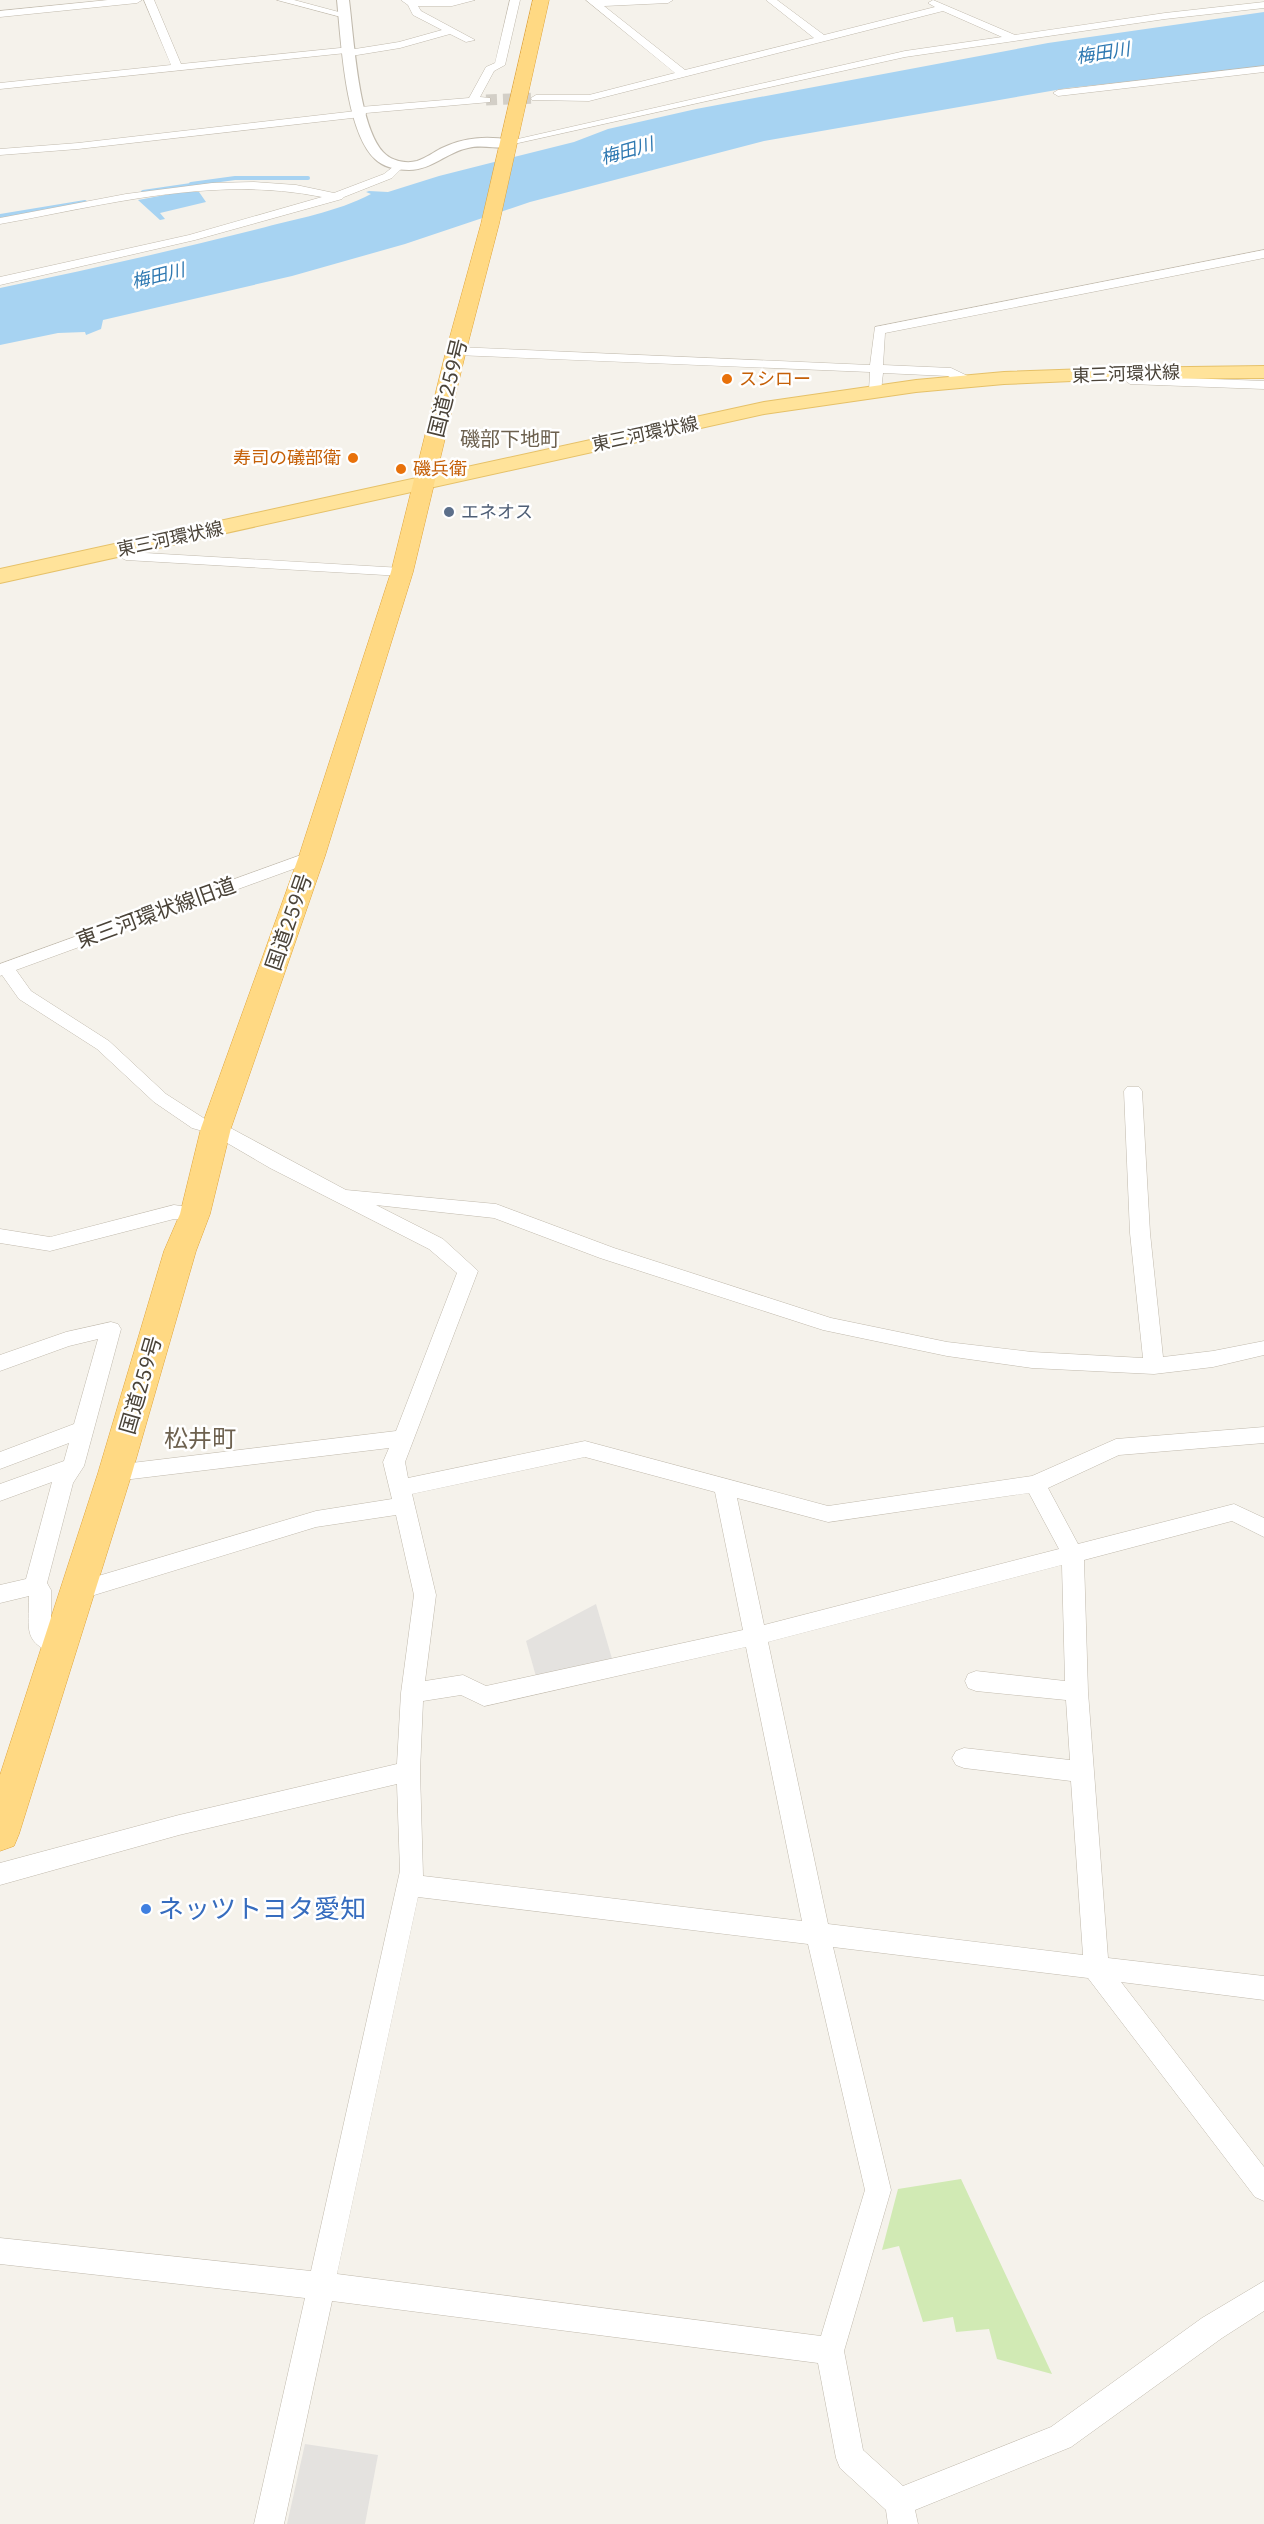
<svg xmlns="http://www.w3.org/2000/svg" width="1264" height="2524" font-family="'IBM Plex Sans','Noto Sans JP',sans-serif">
	<rect width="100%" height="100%" fill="#f5f2eb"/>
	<path fill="#d1eab4" d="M 961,2179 L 1052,2374 L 997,2359 L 989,2329 L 956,2332 L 953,2317 L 923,2322 L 899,2246 L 882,2250 L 898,2189 Z"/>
	<g fill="#e4e2df">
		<path d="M 596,1604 L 613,1662 L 537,1680 L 526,1641 Z"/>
		<path d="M 305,2444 L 378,2455 L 365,2524 L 287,2524 Z"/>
	</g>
	<g fill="#a7d3f2">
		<path d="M 1264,12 L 1264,67 L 1068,88 L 764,141 L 530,202 L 405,244 L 292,276 L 103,320 L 101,329 L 86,335 L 85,332 L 58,333 L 0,345 L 0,288 C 86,270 172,251 258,229 C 295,219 337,212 371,194 L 366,192 L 369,191 L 388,192 L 439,176 L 574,142 L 608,129 L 696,109 L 1048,43 Z"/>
		<path d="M 186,191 L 199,192 L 206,202 L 160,213 L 165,219 L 160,220 L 138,200 Z"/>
	</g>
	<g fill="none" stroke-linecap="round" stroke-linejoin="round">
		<g stroke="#a7d3f2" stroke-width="4">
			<path d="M 191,184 L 235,178 L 308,178"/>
			<path d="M 143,192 L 191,185"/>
			<path d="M 0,216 L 85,202"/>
		</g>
		<path stroke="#d3cfc7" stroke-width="11" stroke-dasharray="11 6" stroke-linecap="butt" d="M 486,100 L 536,98"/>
		<g stroke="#c1baad" stroke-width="1">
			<g id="minor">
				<path d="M 108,0 L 142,0 L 137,3 L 0,17 L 0,11 Z"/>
				<path d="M 144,0 L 154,0 L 181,64 L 350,47 L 355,49 L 399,42 L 442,30 L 413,15 L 408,5 L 401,0 L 475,0 L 452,6 L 418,6 L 421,11 L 475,40 L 466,42 L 450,34 L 400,48 L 351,56 L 346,53 L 0,89 L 0,83 L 171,65 Z"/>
				<path d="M 277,0 L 294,0 L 350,15 L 345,18 Z"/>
				<path d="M 510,0 L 520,0 L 505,65 L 494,71 L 480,97 L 490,98 L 490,102 L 366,113 L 365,116 L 361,117 L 78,149 L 0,155 L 0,149 L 78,143 L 356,111 L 356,108 L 360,107 L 469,98 L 486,67 L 495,63 Z"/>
				<path d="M 586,0 L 673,0 L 668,3 L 604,6 L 685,70 L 814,38 L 766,0 L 777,0 L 824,35 L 935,7 L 928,3 L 933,0 L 1015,35 L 1165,13 L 1264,2 L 1264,8 L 1165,19 L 905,57 L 505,146 L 504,144 L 509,141 L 905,51 L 1002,37 L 943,11 L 589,101 L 532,100 L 531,98 L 536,95 L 589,95 L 675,73 Z"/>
				<path d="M 1264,66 L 1264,72 L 1058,96 L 1053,93 L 1058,90 Z"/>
				<path d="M 399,162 L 405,165 L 392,178 L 344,197 L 342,199 L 195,240 L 0,285 L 0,277 L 189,235 L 322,197 C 214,175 106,205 0,224 L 0,218 L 126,194 L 212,183 L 254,182 L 296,185 L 334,193 L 384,174 Z"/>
				<path d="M 1264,250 L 1264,258 L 885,333 L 883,365 L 951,368 L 972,378 L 973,381 L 972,384 L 962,384 L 948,376 L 883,373 L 881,391 L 875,395 L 869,391 L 870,372 L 456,355 L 450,351 L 456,347 L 870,365 L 875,327 Z"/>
				<path d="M 1121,369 L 1133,376 L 1264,381 L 1264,389 L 1130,384 L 1115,373 Z"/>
				<path d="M 114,547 L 128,552 L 402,568 L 409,572 L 402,576 L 126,560 L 107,551 L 109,548 Z"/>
				<path d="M 312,851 L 318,852 L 320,856 L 318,860 L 16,970 L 31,991 L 109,1041 L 166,1094 L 205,1119 L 223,1124 L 346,1190 L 496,1204 L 614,1248 L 831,1318 L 947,1342 L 1032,1352 L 1143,1358 L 1130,1233 L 1124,1091 L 1127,1087 L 1139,1087 L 1142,1091 L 1150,1233 L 1163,1357 L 1213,1351 L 1264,1341 L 1264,1355 L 1213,1367 L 1154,1374 L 1032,1368 L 947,1356 L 823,1330 L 600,1258 L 494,1218 L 376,1205 L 443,1239 L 478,1271 L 405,1462 L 408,1478 L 585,1441 L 828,1506 L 1032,1476 L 1116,1439 L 1264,1427 L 1264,1443 L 1119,1455 L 1048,1488 L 1078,1544 L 1234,1504 L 1264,1518 L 1264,1537 L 1232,1521 L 1084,1560 L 1088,1692 L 1108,1958 L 1264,1976 L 1264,2000 L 1121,1982 L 1264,2167 L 1264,2201 L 1255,2197 L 1088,1978 L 833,1947 L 891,2190 L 844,2351 L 863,2450 L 903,2486 L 1051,2427 L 1202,2318 L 1264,2281 L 1264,2311 L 1222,2338 L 1071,2447 L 915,2510 L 918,2524 L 888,2524 L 886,2510 L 840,2468 L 836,2458 L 818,2363 L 332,2301 L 284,2524 L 254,2524 L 305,2298 L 0,2264 L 0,2238 L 311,2271 L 400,1871 L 397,1784 L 179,1835 L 0,1885 L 0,1863 L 179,1815 L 397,1764 L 401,1693 L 414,1595 L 396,1515 L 316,1527 L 78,1600 L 70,1597 L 67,1591 L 70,1585 L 78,1582 L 316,1511 L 392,1499 L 383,1462 L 389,1448 L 115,1481 L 108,1479 L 104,1473 L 108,1467 L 115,1465 L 396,1431 L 457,1273 L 429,1249 L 270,1168 L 210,1133 L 192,1128 L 154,1102 L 97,1049 L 19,999 L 2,975 L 0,976 L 0,964 ZM 585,1457 L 715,1492 L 743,1630 L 486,1686 L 463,1675 L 425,1681 L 436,1595 L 412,1494 ZM 1029,1493 L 1059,1549 L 764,1625 L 737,1498 L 828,1522 ZM 1062,1565 L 1065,1681 L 976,1671 L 968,1674 L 965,1681 L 968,1688 L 976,1691 L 1066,1700 L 1070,1760 L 964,1748 L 956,1751 L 952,1758 L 956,1765 L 964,1768 L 1071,1781 L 1083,1955 L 828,1924 L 768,1642 ZM 746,1647 L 802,1921 L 423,1876 L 420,1771 L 423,1701 L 461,1695 L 484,1706 ZM 418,1897 L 808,1944 L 865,2190 L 821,2336 L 337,2274 Z"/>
				<path d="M 174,1205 L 202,1209 L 205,1214 L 202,1219 L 195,1221 L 174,1219 L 50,1251 L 0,1243 L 0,1229 L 50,1237 Z"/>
				<path d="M 111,1322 L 118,1324 L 121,1329 L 84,1466 L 73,1483 L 47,1583 L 51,1590 L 51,1630 L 68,1640 L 71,1647 L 68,1654 L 60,1656 C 22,1643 29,1631 29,1596 L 0,1603 L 0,1585 L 26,1579 L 52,1482 L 0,1501 L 0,1484 L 64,1461 L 69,1443 L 0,1469 L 0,1452 L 74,1424 L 98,1339 L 69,1346 L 0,1371 L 0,1355 L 66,1332 Z"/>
			</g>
		</g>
		<g stroke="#c1baad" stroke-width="2">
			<path id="tertiary" d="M 337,0 L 349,0 C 354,38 358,124 383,152 C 391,161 406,164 417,161 C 426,158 434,152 442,148 C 464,137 490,135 514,141 L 516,144 L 514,147 C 500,150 483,144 468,148 C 447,152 432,170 409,170 C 397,170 383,167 375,159 C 345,131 341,39 337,0 Z"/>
		</g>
		<g stroke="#e6c168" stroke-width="2">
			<path id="primary" d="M 1264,366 L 1264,378 L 1116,379 L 1004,384 L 916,392 L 764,414 L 0,583 L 0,569 L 764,402 L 916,380 L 1004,372 L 1116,368 Z"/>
		</g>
		<g stroke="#e0a43a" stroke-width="1">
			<path id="trunk" d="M 533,0 L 549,0 L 499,224 L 466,351 L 413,572 L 325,856 L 231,1128 L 210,1214 L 196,1251 L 132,1473 L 19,1834 L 14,1846 L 0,1851 L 0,1775 L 98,1473 L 164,1251 L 180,1214 L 201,1128 L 299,856 L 391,572 L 446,351 L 481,224 Z"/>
		</g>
		<use href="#minor" fill="#fff" fill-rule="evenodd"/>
		<use href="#tertiary" fill="#fff" fill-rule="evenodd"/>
		<use href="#primary" fill="#ffe39a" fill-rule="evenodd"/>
		<use href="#trunk" fill="#ffd983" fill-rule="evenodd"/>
	</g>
	<g fill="#e8710a" stroke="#fff" stroke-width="2">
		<circle cx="727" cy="379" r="6"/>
		<circle cx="353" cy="458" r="6"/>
		<circle cx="401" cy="469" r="6"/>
	</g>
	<circle fill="#5c6f8a" stroke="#fff" stroke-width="2" cx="449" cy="512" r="6"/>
	<circle fill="#3f7fe0" stroke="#fff" stroke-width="2" cx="146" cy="1909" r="6"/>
	<g text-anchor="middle" stroke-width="5" stroke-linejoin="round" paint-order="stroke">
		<g font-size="18" font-style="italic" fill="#2e78b1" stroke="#fff">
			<text transform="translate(1103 53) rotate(-9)" y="6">梅田川</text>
			<text transform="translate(627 151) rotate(-16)" y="6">梅田川</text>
			<text transform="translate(158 276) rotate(-14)" y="6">梅田川</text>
		</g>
		<g font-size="18" fill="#4a4338" stroke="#fff">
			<text transform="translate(1126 374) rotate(-2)" y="6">東三河環状線</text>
			<text transform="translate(645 434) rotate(-12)" y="6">東三河環状線</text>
			<text transform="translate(170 539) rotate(-12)" y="6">東三河環状線</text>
		</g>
		<g font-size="18" fill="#c56008" stroke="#fff" text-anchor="start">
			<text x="739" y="385">スシロー</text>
			<text x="341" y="464" text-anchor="end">寿司の礒部衛</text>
			<text x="413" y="475">磯兵衛</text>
		</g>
		<g font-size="18" fill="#4e5e75" stroke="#fff" text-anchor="start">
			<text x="461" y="518">エネオス</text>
		</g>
		<g font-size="20" fill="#6d614f" stroke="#fff">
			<text x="510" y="446">磯部下地町</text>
		</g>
		<g font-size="21" fill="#4a4338" stroke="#fff">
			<text transform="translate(448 388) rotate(-76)" y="7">国道259号</text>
			<text transform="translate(156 913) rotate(-20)" y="7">東三河環状線旧道</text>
			<text transform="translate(289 922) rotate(-71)" y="7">国道259号</text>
			<text transform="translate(141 1385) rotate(-74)" y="7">国道259号</text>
		</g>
		<g font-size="24" fill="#6d614f" stroke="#fff">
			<text x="200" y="1447">松井町</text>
		</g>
		<g font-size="26" fill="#366cbe" stroke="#fff" text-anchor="start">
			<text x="158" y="1918">ネッツトヨタ愛知</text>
		</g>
	</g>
</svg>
